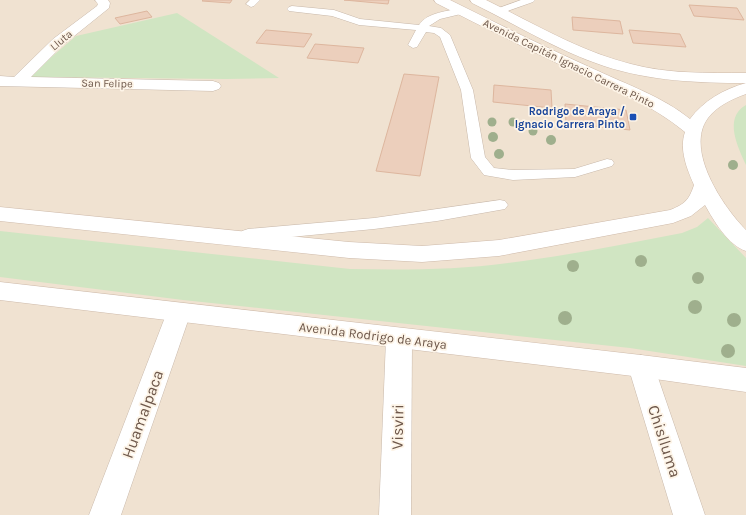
<svg xmlns="http://www.w3.org/2000/svg" width="746" height="515" font-family="Karla,sans-serif">
	<rect width="100%" height="100%" fill="#f9f0e2"/>
	<rect fill="#f0e2d1" x="0" y="0" width="746" height="515"/>
	<g fill="#d0e5c2">
		<path d="M 177,13 L 279,78 L 226,79 L 28,77 L 76,36 Z"/>
		<path d="M 746,105 L 746,165 C 738,147 723,118 746,105 Z"/>
		<path d="M 708,218 L 746,258 L 746,366 L 630,348 L 183,300 L 0,277 L 0,231 L 350,269 C 403,270 456,270 508,263 C 566,256 624,244 682,233 L 697,227 Z"/>
	</g>
	<g fill="#eccfbc" stroke="#ddb69e">
		<path d="M 203,0 L 232,0 L 230,3 L 202,1 Z"/>
		<path d="M 344,0 L 389,0 L 388,4 Z"/>
		<path d="M 689,5 L 737,8 L 744,20 L 694,16 Z"/>
		<path d="M 147,11 L 152,17 L 120,24 L 115,18 Z"/>
		<path d="M 572,17 L 620,21 L 623,34 L 573,30 Z"/>
		<path d="M 266,30 L 312,34 L 304,47 L 256,43 Z"/>
		<path d="M 629,30 L 680,34 L 686,47 L 633,43 Z"/>
		<path d="M 315,44 L 364,48 L 358,63 L 307,58 Z"/>
		<path d="M 404,74 L 439,77 L 420,176 L 376,171 Z"/>
		<path d="M 494,85 L 551,90 L 552,108 L 493,102 Z"/>
		<path d="M 565,104 L 626,110 L 630,130 L 566,123 Z"/>
	</g>
	<g fill="none" stroke-linecap="round" stroke-linejoin="round">
		<g stroke="#c8b8aa" stroke-width="1">
			<g id="lane">
				<path d="M 250,0 L 260,0 L 254,6 L 251,7 L 246,4 Z"/>
				<path d="M 521,0 L 535,0 L 533,2 L 502,13 L 496,13 L 494,11 L 496,9 Z"/>
				<path d="M 292,6 L 334,10 L 360,19 L 419,25 C 427,12 449,11 462,8 L 465,9 L 467,11 L 465,13 L 440,19 L 429,26 L 441,28 L 450,35 L 473,90 L 485,157 L 494,168 L 513,170 L 574,169 L 607,159 L 612,160 L 614,163 L 612,166 L 575,177 L 513,180 L 484,175 L 471,158 L 461,90 L 440,37 L 434,33 L 426,32 L 417,47 L 413,48 L 408,45 L 416,30 L 359,25 L 332,16 L 289,11 L 287,9 L 289,7 Z"/>
				<path d="M 500,200 L 505,201 L 508,205 L 505,209 L 437,221 L 374,229 L 248,241 L 242,239 L 240,235 L 242,231 L 248,229 L 374,218 Z"/>
			</g>
		</g>
		<g stroke="#c8b8aa" stroke-width="1">
			<g id="street">
				<path d="M 95,0 L 108,0 L 110,3 L 109,8 L 63,45 L 31,77 L 213,81 L 219,83 L 221,86 L 219,89 L 213,91 L 0,86 L 0,76 L 14,77 L 53,39 L 97,6 L 98,4 Z"/>
				<path d="M 179,303 L 187,305 L 191,312 L 121,515 L 89,515 L 167,312 L 171,305 Z"/>
				<path d="M 399,329 L 408,332 L 412,339 L 411,515 L 379,515 L 386,339 L 390,332 Z"/>
				<path d="M 641,355 L 650,358 L 654,366 L 705,515 L 673,515 L 628,366 L 632,358 Z"/>
			</g>
		</g>
		<g stroke="#cebaaa" stroke-width="1">
			<g id="secondary">
				<path d="M 434,0 L 450,0 C 498,24 547,48 596,70 C 628,85 663,97 690,119 C 703,101 724,89 746,83 L 746,94 C 732,99 717,106 708,118 C 684,150 724,208 746,230 L 746,251 C 728,245 714,221 705,205 L 691,216 L 673,223 L 499,256 L 422,262 L 349,258 L 0,221 L 0,207 L 349,242 L 422,246 L 499,240 L 670,210 C 685,204 689,200 694,185 C 687,169 679,150 685,132 C 650,103 608,87 567,68 C 523,47 479,25 436,3 Z"/>
				<path d="M 470,0 L 486,0 C 533,23 579,51 631,64 C 668,74 708,73 746,73 L 746,83 C 698,83 650,81 604,66 C 558,51 515,24 472,3 Z"/>
				<path d="M 0,282 L 641,355 L 746,368 L 746,392 L 641,377 L 0,300 Z"/>
			</g>
		</g>
		<use href="#lane" fill="#fff" fill-rule="evenodd"/>
		<use href="#street" fill="#fff" fill-rule="evenodd"/>
		<use href="#secondary" fill="#fff" fill-rule="evenodd"/>
	</g>
	<g fill="#9faf8d">
		<circle cx="492" cy="122" r="4.5"/>
		<circle cx="513" cy="122" r="4.5"/>
		<circle cx="533" cy="131" r="4.5"/>
		<circle cx="493" cy="137" r="5"/>
		<circle cx="551" cy="140" r="5"/>
		<circle cx="499" cy="154" r="5"/>
		<circle cx="733" cy="165" r="5"/>
		<circle cx="641" cy="261" r="6"/>
		<circle cx="573" cy="266" r="6"/>
		<circle cx="698" cy="278" r="6"/>
		<circle cx="695" cy="307" r="7"/>
		<circle cx="565" cy="318" r="7"/>
		<circle cx="734" cy="320" r="7"/>
		<circle cx="728" cy="351" r="7"/>
	</g>
	<rect fill="#1a4fb4" stroke="#fdf4e7" stroke-width="1.5" x="629" y="113" width="8" height="8" rx="2"/>
	<g text-anchor="middle" stroke-width="3.5" stroke-linejoin="round" paint-order="stroke">
		<g font-size="11" fill="#6e584b" stroke="#fdf4e7">
			<text transform="translate(61 40) rotate(-40)" y="4">Lluta</text>
			<text transform="translate(569 63) rotate(26)" y="4">Avenida Capitán Ignacio Carrera Pinto</text>
			<text transform="translate(107 83) rotate(1)" y="4">San Felipe</text>
		</g>
		<g font-size="11" font-weight="bold" fill="#164399" stroke="#fdf4e7" text-anchor="end">
			<text x="625" y="115">Rodrigo de Araya /<tspan x="625" dy="13">Ignacio Carrera Pinto</tspan></text>
		</g>
		<g font-size="13" fill="#6e584b" stroke="#fdf4e7">
			<text transform="translate(373 335) rotate(7)" y="5">Avenida Rodrigo de Araya</text>
		</g>
		<g font-size="16" fill="#6e584b" stroke="#fdf4e7">
			<text transform="translate(142 414) rotate(-70)" y="6">Huamalpaca</text>
			<text transform="translate(397 427) rotate(-89)" y="6">Visviri</text>
			<text transform="translate(665 441) rotate(72)" y="6">Chislluma</text>
		</g>
	</g>
</svg>
